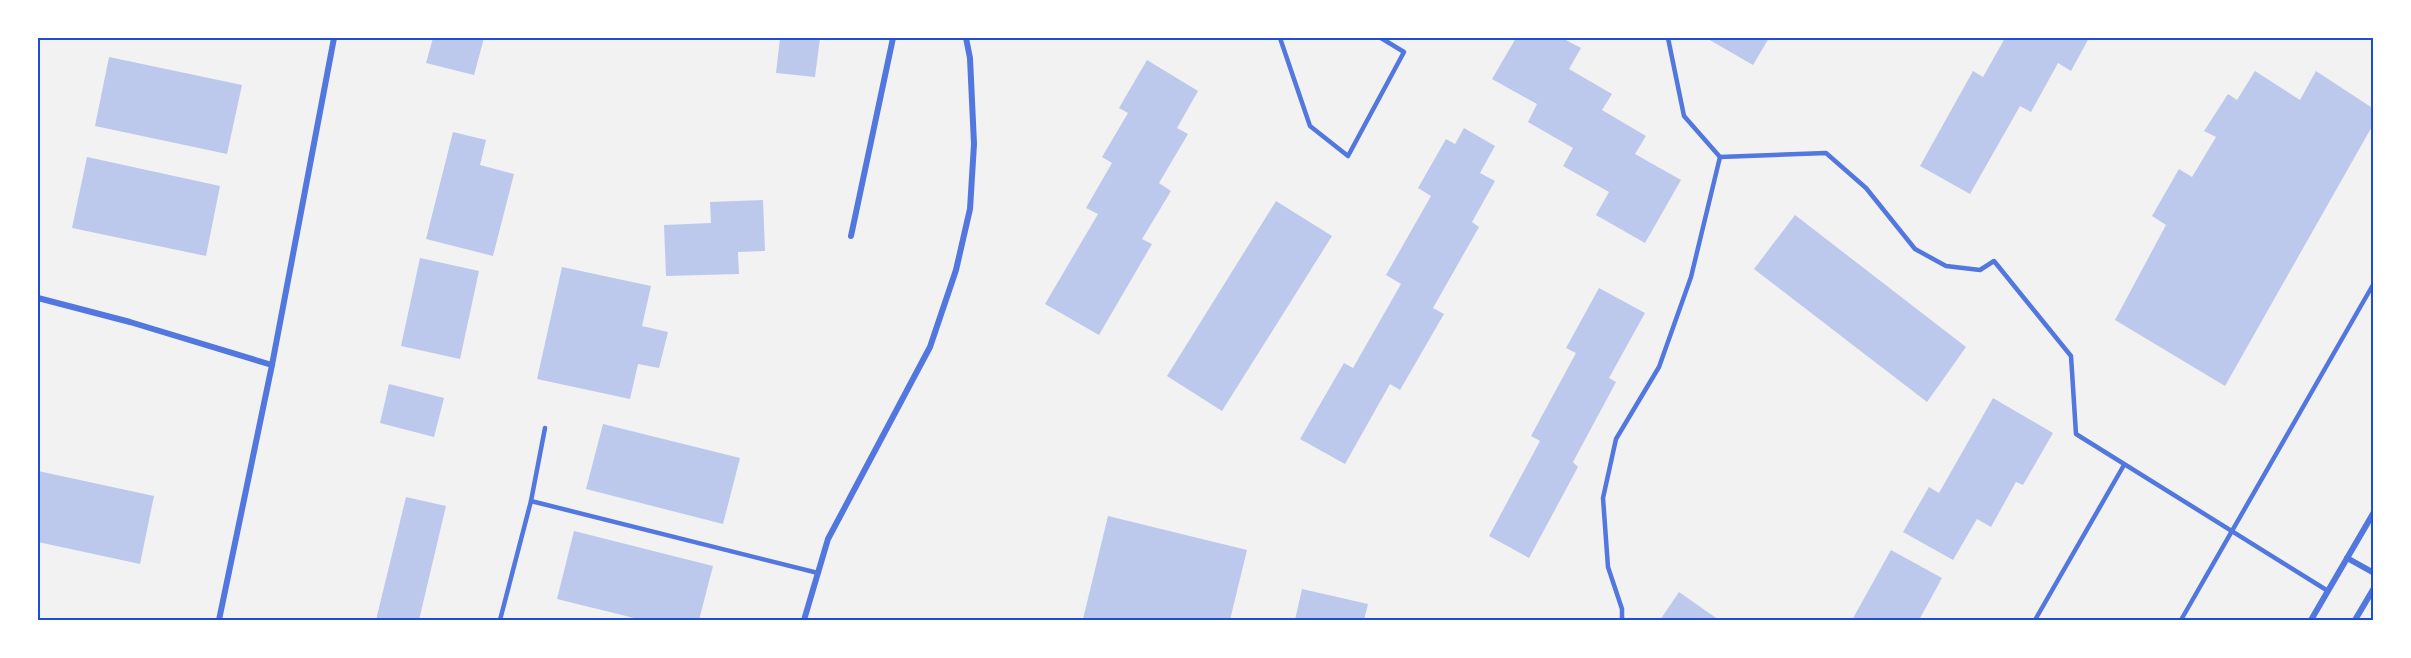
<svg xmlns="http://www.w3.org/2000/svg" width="2411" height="658" font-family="'Golos Text',sans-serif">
	<rect width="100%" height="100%" fill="#f2f2f2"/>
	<g fill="#bdc9ec">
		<path d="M 433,38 L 484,38 L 474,75 L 426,63 Z"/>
		<path d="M 780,38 L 820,38 L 815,77 L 776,73 Z"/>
		<path d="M 1516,38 L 1562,38 L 1581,48 L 1569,69 L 1612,94 L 1602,110 L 1646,136 L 1635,154 L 1681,180 L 1645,243 L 1596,215 L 1609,192 L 1563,166 L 1573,148 L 1528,122 L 1537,104 L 1492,79 Z"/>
		<path d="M 1709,38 L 1769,38 L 1753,65 L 1708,39 Z"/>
		<path d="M 2005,38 L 2021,39 L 2022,38 L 2089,38 L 2071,71 L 2058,63 L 2031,112 L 2020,106 L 1970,194 L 1920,166 L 1973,71 L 1983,77 Z"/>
		<path d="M 109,57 L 242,85 L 227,154 L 95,126 Z"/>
		<path d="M 1147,60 L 1198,91 L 1177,128 L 1188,134 L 1159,183 L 1171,191 L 1142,239 L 1152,244 L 1099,335 L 1045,304 L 1098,214 L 1086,208 L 1112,163 L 1102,157 L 1128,113 L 1119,108 Z"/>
		<path d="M 2255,71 L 2300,100 L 2316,71 L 2374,109 L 2374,123 L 2225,386 L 2115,320 L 2166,225 L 2152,216 L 2179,169 L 2192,177 L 2216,137 L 2204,131 L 2228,94 L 2237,100 Z"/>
		<path d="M 1464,128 L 1495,146 L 1480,173 L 1495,181 L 1472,222 L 1479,227 L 1433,308 L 1444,314 L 1400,390 L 1390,384 L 1345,464 L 1300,439 L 1344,363 L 1353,368 L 1401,284 L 1386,275 L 1431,196 L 1418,188 L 1446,139 L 1455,144 Z"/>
		<path d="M 453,132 L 486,140 L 480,165 L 514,174 L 493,256 L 426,239 Z"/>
		<path d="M 87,157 L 220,186 L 206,256 L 72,228 Z"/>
		<path d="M 763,200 L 765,251 L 738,252 L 739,274 L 666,276 L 664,225 L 711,223 L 710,202 Z"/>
		<path d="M 1276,201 L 1332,236 L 1222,411 L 1167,376 Z"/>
		<path d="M 1795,215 L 1966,347 L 1927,402 L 1754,269 Z"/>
		<path d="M 420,258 L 479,271 L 460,359 L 401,346 Z"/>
		<path d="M 562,267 L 651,286 L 642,326 L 668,332 L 659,368 L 638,364 L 630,399 L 537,379 Z"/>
		<path d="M 1599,288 L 1645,313 L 1609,378 L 1616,382 L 1573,462 L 1578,467 L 1529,558 L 1489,536 L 1540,441 L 1531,436 L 1576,353 L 1566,348 Z"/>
		<path d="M 389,384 L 444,398 L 434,437 L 380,423 Z"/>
		<path d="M 1993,398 L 2053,433 L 2023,485 L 2016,482 L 1991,527 L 1977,519 L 1953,560 L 1903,532 L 1929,487 L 1939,493 Z"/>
		<path d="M 603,424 L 740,458 L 723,524 L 586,489 Z"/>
		<path d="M 38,471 L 154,496 L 140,564 L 38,542 Z"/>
		<path d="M 406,497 L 446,506 L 419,620 L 376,620 Z"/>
		<path d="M 1108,516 L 1247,550 L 1230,620 L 1083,619 Z"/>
		<path d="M 574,531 L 713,566 L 699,620 L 642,620 L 557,599 Z"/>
		<path d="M 1891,550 L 1942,578 L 1919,620 L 1852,620 Z"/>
		<path d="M 1302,589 L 1368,604 L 1364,620 L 1295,620 Z"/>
		<path d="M 1679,592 L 1719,620 L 1660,620 Z"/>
	</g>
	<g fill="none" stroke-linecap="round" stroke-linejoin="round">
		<g stroke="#5277de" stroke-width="4.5">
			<path d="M 1280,38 L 1310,126 L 1348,156 L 1404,52 L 1381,38"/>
			<path d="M 1668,38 L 1684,116 L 1720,157 L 1826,153 L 1866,188 L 1915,249 L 1946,266 L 1980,270 L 1994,261 L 2071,356 L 2076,434 L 2328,591"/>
			<path d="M 531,501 L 545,428"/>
			<path d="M 500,620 L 531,501 L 818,573"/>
			<path d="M 1622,620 L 1622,609 L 1608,567 L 1603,498 L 1616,439 L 1659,367 L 1691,277 L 1720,157"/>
			<path d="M 2035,620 L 2124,465"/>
			<path d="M 2181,620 L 2374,283"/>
		</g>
		<g stroke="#5277de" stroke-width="6">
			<path d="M 851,236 L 893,38"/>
			<path d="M 38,298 L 130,322 L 272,365"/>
			<path d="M 2347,558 L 2374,573"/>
			<path d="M 219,620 L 272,365 L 334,38"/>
			<path d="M 804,620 L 828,539 L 930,347 L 956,270 L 970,209 L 974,144 L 970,58 L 966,38"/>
			<path d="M 2311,620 L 2374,512"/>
			<path d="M 2355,620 L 2374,588"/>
		</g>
	</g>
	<rect width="2411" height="658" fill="none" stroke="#ffffff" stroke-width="78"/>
	<rect x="39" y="39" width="2333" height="580" fill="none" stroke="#1d4ed8" stroke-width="2"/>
</svg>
